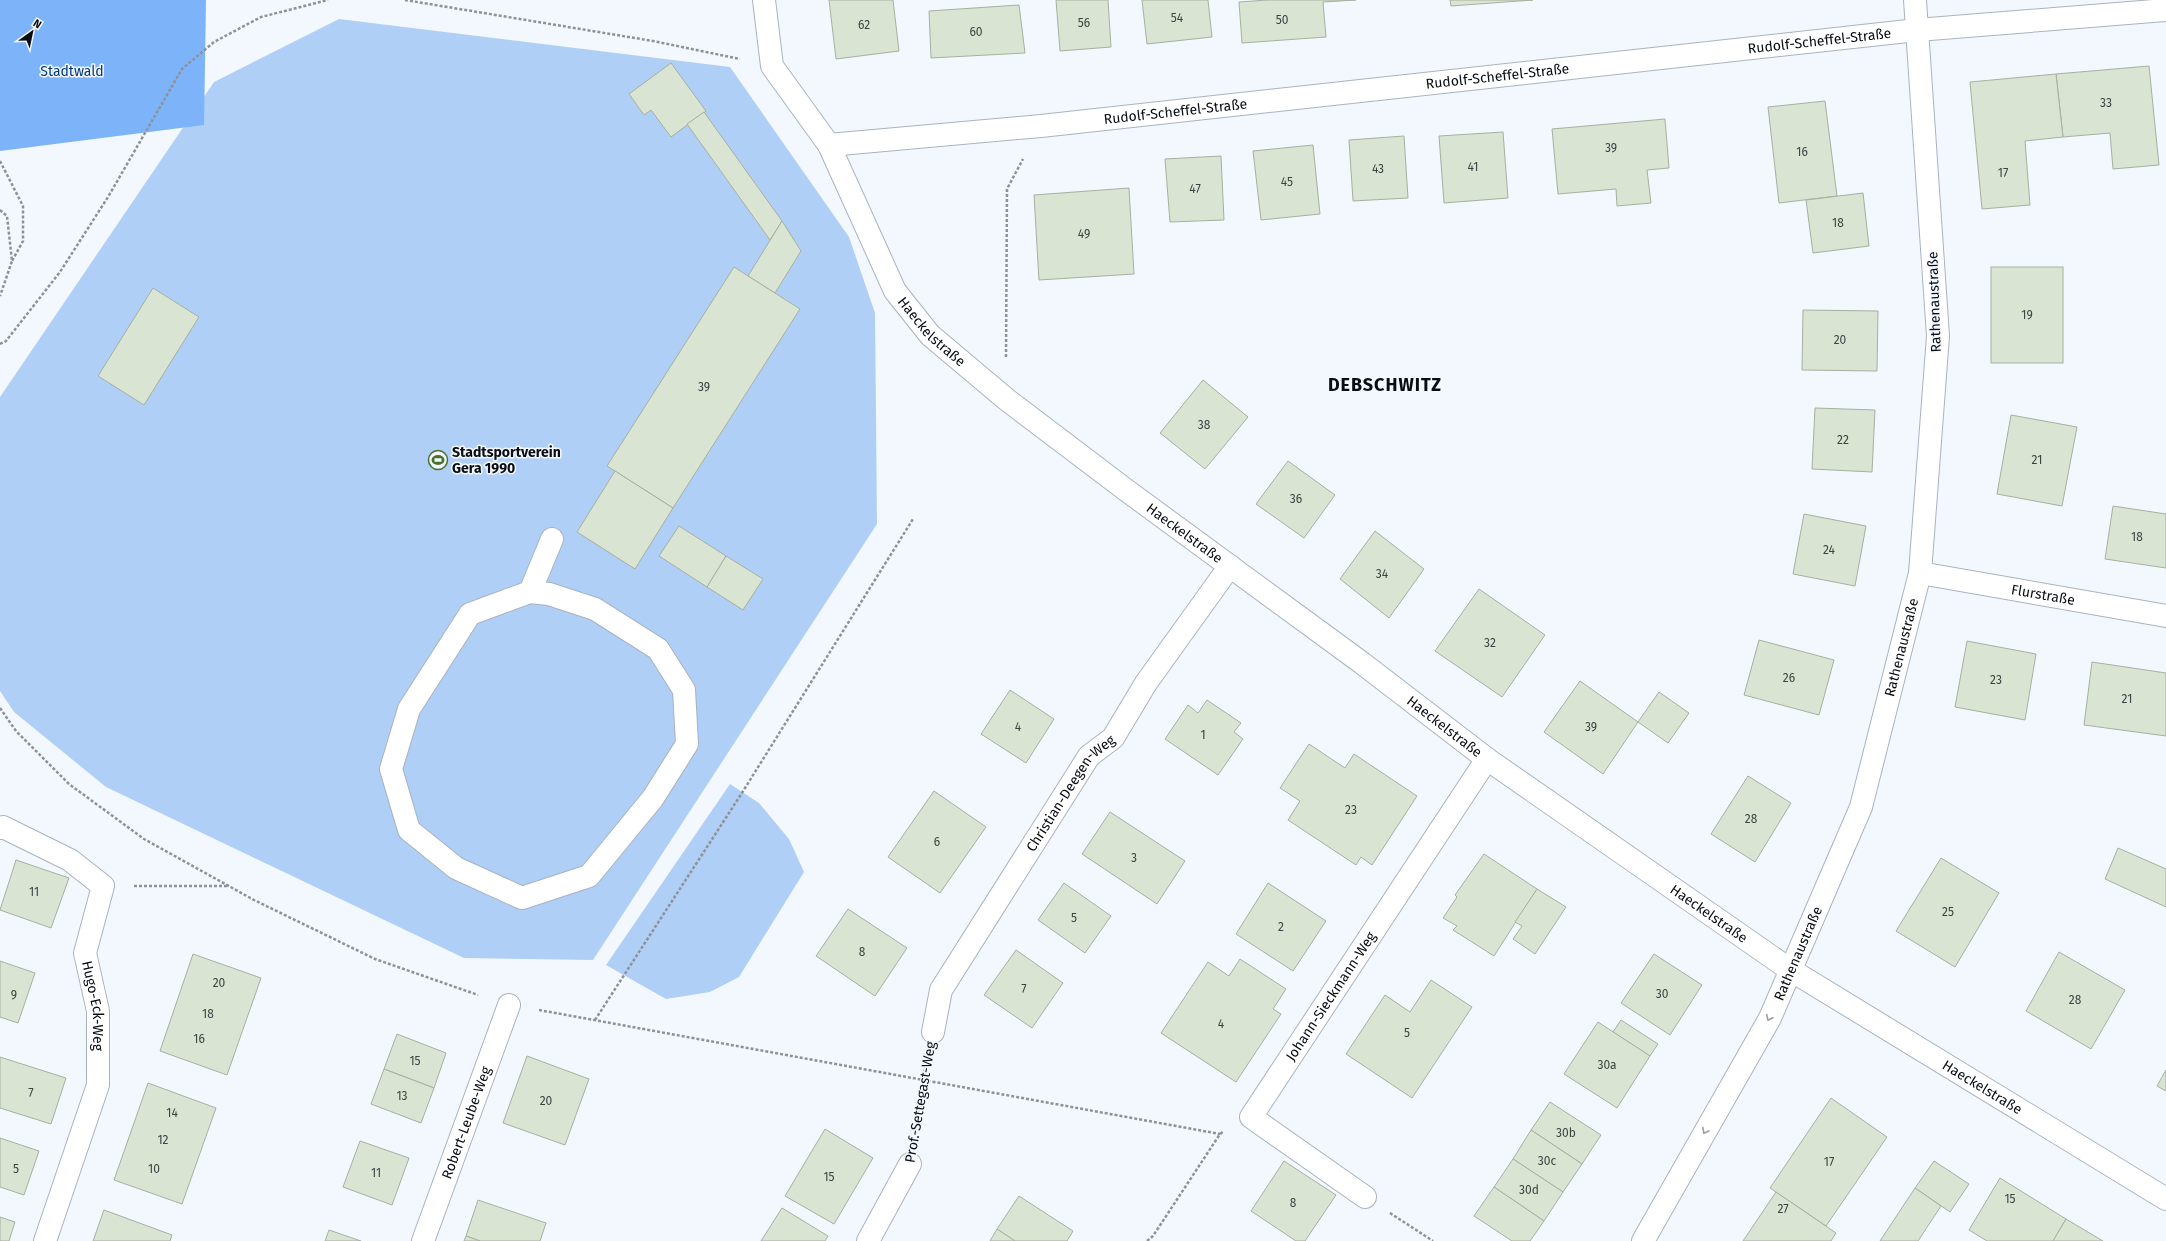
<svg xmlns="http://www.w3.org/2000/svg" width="2166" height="1241" font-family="'Fira Sans',sans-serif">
	<rect width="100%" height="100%" fill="#f3f8fe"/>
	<g fill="#b0cff7">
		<path d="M 339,19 L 730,67 L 849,237 L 875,313 L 877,524 L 593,960 L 464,958 L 106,787 L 14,712 L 0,691 L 0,397 L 214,82 Z"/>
		<path d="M 730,784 L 759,803 L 789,839 L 804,872 L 739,977 L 710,992 L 666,999 L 606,965 Z"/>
	</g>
	<path fill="#7db3f9" d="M 0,0 L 206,0 L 204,125 L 0,151 Z"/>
	<g fill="#dae4d3" stroke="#a6b0a0">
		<path d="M 829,0 L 893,0 L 899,51 L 836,59 Z"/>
		<path d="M 1056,0 L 1108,0 L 1111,47 L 1060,51 Z"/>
		<path d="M 1142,0 L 1208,0 L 1212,37 L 1147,44 Z"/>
		<path d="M 1267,0 L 1356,0 L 1323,2 L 1326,37 L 1242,43 L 1239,2 Z"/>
		<path d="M 1450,0 L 1533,0 L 1451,6 Z"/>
		<path d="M 1019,5 L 1025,53 L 931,58 L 929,11 Z"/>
		<path d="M 671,63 L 706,111 L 671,137 L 651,110 L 644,115 L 629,94 Z"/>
		<path d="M 2149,66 L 2159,165 L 2113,169 L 2110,133 L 2063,137 L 2056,74 Z"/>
		<path d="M 2056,74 L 2063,137 L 2025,141 L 2030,205 L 1982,209 L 1970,82 Z"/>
		<path d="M 1825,101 L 1837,196 L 1779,203 L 1768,107 Z"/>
		<path d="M 704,112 L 782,221 L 770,240 L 687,124 Z"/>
		<path d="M 1665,119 L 1669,168 L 1647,170 L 1651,203 L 1617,206 L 1616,189 L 1558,194 L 1552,129 Z"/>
		<path d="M 1503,132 L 1508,198 L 1444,203 L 1439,136 Z"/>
		<path d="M 1404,136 L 1408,198 L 1353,201 L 1349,140 Z"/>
		<path d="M 1313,145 L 1320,214 L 1261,220 L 1253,151 Z"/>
		<path d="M 1221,156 L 1224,220 L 1170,222 L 1165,159 Z"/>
		<path d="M 1129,188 L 1134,274 L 1039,280 L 1034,195 Z"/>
		<path d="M 1863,193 L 1869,246 L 1813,253 L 1806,200 Z"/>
		<path d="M 782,221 L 801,251 L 775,293 L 748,276 Z"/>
		<path d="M 734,267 L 800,309 L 673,508 L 607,466 Z"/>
		<rect x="1991" y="267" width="72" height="96"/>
		<path d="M 153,288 L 199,317 L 144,405 L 98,376 Z"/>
		<path d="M 1803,310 L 1878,311 L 1877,371 L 1802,370 Z"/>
		<path d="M 1203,380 L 1248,417 L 1205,469 L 1160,433 Z"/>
		<path d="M 1815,408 L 1875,410 L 1872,472 L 1812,469 Z"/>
		<path d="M 2011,415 L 2077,427 L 2062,506 L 1997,494 Z"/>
		<path d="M 1288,461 L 1335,495 L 1304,538 L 1256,504 Z"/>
		<path d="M 615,471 L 673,508 L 635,569 L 577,532 Z"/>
		<path d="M 2113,506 L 2166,514 L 2166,568 L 2105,559 Z"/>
		<path d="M 1804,514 L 1866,526 L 1855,586 L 1793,574 Z"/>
		<path d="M 679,526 L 726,556 L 707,587 L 659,556 Z"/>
		<path d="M 1375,531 L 1424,569 L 1389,618 L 1340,579 Z"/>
		<path d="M 726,556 L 763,579 L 743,610 L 707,587 Z"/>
		<path d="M 1479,589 L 1545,635 L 1502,697 L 1435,651 Z"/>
		<path d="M 1759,640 L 1834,660 L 1819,715 L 1744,695 Z"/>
		<path d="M 1967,641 L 2036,654 L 2025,720 L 1955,707 Z"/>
		<path d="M 2092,662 L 2166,673 L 2166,736 L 2084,725 Z"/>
		<path d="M 1580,681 L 1638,722 L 1603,774 L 1544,732 Z"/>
		<path d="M 1010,690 L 1054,719 L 1026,763 L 981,734 Z"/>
		<path d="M 1659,692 L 1689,713 L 1668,743 L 1638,722 Z"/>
		<path d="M 1207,700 L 1241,723 L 1234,732 L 1243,739 L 1218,775 L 1165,739 L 1188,705 L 1198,713 Z"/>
		<path d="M 1309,744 L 1345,768 L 1354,754 L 1417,796 L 1372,865 L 1361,857 L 1356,865 L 1288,820 L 1300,801 L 1280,788 Z"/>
		<path d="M 1748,776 L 1791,803 L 1755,862 L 1711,834 Z"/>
		<path d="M 934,791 L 986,827 L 940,893 L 888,857 Z"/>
		<path d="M 1110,812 L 1185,861 L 1157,904 L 1082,854 Z"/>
		<path d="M 2118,848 L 2166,869 L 2166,907 L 2105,879 Z"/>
		<path d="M 1484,854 L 1537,889 L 1494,956 L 1453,930 L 1457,926 L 1443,918 L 1457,897 L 1455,895 Z"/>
		<path d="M 1941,858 L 1999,893 L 1955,967 L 1896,931 Z"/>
		<path d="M 16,860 L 69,878 L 51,928 L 0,910 Z"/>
		<path d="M 1064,883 L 1111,916 L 1085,953 L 1038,920 Z"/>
		<path d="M 1268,883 L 1326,921 L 1293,971 L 1236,934 Z"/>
		<path d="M 1537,889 L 1566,907 L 1535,954 L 1513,939 L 1522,926 L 1515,922 Z"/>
		<path d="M 848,909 L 907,948 L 875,996 L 816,956 Z"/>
		<path d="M 1016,950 L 1063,983 L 1032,1028 L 984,995 Z"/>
		<path d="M 2059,952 L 2125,990 L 2091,1049 L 2026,1011 Z"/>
		<path d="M 193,954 L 261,978 L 227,1075 L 160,1051 Z"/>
		<path d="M 1654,954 L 1702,985 L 1670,1035 L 1621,1003 Z"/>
		<path d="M 1240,959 L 1286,989 L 1273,1009 L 1281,1014 L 1236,1082 L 1161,1033 L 1208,962 L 1229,976 Z"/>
		<path d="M 0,961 L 35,973 L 18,1023 L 0,1017 Z"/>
		<path d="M 1431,980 L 1472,1007 L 1412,1098 L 1346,1054 L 1385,995 L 1410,1012 Z"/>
		<path d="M 1621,1020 L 1658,1044 L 1650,1056 L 1613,1032 Z"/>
		<path d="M 1598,1022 L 1650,1056 L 1617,1108 L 1564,1074 Z"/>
		<path d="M 397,1034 L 446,1053 L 434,1088 L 384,1069 Z"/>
		<path d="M 527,1056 L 589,1079 L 565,1145 L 503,1123 Z"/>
		<path d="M 0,1057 L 66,1078 L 51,1124 L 0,1108 Z"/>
		<path d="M 384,1069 L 434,1088 L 421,1123 L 371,1104 Z"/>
		<path d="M 2166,1070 L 2166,1091 L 2157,1086 Z"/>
		<path d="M 148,1083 L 216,1108 L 182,1204 L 114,1180 Z"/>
		<path d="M 1831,1098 L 1887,1137 L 1826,1226 L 1770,1188 Z"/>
		<path d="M 1550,1102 L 1601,1135 L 1582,1164 L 1531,1130 Z"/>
		<path d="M 825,1129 L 873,1158 L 834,1224 L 785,1196 Z"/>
		<path d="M 1531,1130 L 1582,1164 L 1563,1192 L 1513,1159 Z"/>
		<path d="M 0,1138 L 39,1151 L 24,1195 L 0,1187 Z"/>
		<path d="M 360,1141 L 409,1158 L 392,1205 L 343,1187 Z"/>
		<path d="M 1513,1159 L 1563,1192 L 1544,1221 L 1494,1187 Z"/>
		<path d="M 1284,1161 L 1336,1195 L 1305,1241 L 1296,1241 L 1251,1211 Z"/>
		<path d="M 1934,1161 L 1969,1184 L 1950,1212 L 1915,1188 Z"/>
		<path d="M 2000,1178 L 2066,1219 L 2053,1241 L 1987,1241 L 1969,1230 Z"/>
		<path d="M 1494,1187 L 1544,1221 L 1530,1241 L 1512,1241 L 1474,1216 Z"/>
		<path d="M 1915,1188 L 1941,1206 L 1918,1241 L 1880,1241 Z"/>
		<path d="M 1776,1192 L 1836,1233 L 1831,1241 L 1743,1241 Z"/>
		<path d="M 1019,1196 L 1073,1231 L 1067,1241 L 1015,1241 L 997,1229 Z"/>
		<path d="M 478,1200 L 546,1223 L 540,1241 L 480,1241 L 466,1236 Z"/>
		<path d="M 782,1208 L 828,1236 L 825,1241 L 761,1241 Z"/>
		<path d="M 104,1210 L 172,1235 L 170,1241 L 93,1241 Z"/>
		<path d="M 0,1217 L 15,1222 L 9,1241 L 0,1241 Z"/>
		<path d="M 2066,1219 L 2103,1241 L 2053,1241 Z"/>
		<path d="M 997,1229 L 1015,1241 L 990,1241 Z"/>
		<path d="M 329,1230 L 361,1241 L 325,1241 Z"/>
		<path d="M 466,1236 L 480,1241 L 464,1241 Z"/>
	</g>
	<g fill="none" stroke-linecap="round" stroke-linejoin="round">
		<g stroke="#a8b3c2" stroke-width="24">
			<g id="minor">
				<path id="s1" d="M 764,0 L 772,66 L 829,145 L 895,291 L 930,335 L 1006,399 L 1126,490 L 1362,663 L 1487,759 L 1789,969 L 2166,1199"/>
				<path id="s2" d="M 829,145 L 1041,126 L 1917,30 L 2166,10"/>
				<path id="s3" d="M 1920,573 L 2166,616"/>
				<path d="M 530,592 L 549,594 L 595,609 L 658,649 L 684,690 L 687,744 L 653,798 L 589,876 L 522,898 L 456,868 L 409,830 L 391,769 L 409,709 L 470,614 L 530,592 L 552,539"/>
				<path id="s4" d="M 0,828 L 3,827 L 70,860 L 103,886 L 85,953 L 98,1011 L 98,1085 L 45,1241"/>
				<path id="s5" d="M 933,1032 L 941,990 L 1089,756 L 1113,738 L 1146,683 L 1230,566"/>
				<path id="s6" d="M 1365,1197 L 1251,1117 L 1487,759"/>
				<path id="s7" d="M 423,1241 L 509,1005"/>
				<path d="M 868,1241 L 910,1164"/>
				<path id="s8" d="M 1643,1241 L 1770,1018 L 1861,807 L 1920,573 L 1938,336 L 1915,0"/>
			</g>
		</g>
		<g stroke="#8e9298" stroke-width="2.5" stroke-dasharray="3 2" stroke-linecap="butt">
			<path d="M 405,0 L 653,41 L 740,59"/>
			<path d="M 0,161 L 23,206 L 23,241 L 12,261"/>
			<path d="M 0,210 L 7,216 L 12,261 L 0,296"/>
			<path d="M 0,344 L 6,341 L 60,272 L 108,197 L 182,69 L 214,42 L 261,17 L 328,0"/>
			<path d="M 1006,357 L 1007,189 L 1023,159"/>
			<path d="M 0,708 L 16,731 L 69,784 L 144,839 L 254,900 L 375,959 L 478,995"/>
			<path d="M 134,886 L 229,886"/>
			<path d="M 539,1010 L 1220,1134"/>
			<path d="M 595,1020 L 740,796 L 913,519"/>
			<path d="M 915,1132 L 926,1062"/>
			<path d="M 1390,1213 L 1433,1241"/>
			<path d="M 1147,1241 L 1153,1236 L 1220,1134 L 1224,1131"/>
		</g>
		<use href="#minor" stroke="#fff" stroke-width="22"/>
	</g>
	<defs><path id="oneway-chevron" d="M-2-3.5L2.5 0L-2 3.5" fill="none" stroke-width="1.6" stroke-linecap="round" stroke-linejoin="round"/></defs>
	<g stroke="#9d9ea0">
		<use href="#oneway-chevron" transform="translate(1769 1018) rotate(116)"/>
		<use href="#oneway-chevron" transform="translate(1705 1131) rotate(119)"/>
	</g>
	<defs>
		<g id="stadium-ring" transform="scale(1)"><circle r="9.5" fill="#f3f8fe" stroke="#4b712b" stroke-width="1.5"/><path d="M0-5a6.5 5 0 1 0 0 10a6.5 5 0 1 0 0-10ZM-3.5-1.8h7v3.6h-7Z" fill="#4b712b"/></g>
	</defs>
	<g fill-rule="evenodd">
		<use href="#stadium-ring" x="438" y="460"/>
	</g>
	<g text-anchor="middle" stroke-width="3" stroke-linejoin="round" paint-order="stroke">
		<g font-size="12" fill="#3d4342">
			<text x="1177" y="22">54</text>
			<text x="1282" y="24">50</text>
			<text x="1084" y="27">56</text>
			<text x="864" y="29">62</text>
			<text x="976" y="36">60</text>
			<text x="2106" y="107">33</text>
			<text x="1611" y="152">39</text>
			<text x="1802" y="156">16</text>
			<text x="1473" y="171">41</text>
			<text x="1378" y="173">43</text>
			<text x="2003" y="177">17</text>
			<text x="1287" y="186">45</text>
			<text x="1195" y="193">47</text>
			<text x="1838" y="227">18</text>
			<text x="1084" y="238">49</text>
			<text x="2027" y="319">19</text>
			<text x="1840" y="344">20</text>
			<text x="704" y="391">39</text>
			<text x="1204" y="429">38</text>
			<text x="1843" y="444">22</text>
			<text x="2037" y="464">21</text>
			<text x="1296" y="503">36</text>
			<text x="2137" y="541">18</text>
			<text x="1829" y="554">24</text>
			<text x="1382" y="578">34</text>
			<text x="1490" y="647">32</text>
			<text x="1789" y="682">26</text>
			<text x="1996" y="684">23</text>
			<text x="2127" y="703">21</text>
			<text x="1018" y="731">4</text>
			<text x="1591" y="731">39</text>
			<text x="1203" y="739">1</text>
			<text x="1351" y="814">23</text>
			<text x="1751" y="823">28</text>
			<text x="937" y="846">6</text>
			<text x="1134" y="862">3</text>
			<text x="34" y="896">11</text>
			<text x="1948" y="916">25</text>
			<text x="1074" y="922">5</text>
			<text x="1281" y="931">2</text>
			<text x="862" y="956">8</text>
			<text x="219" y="987">20</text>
			<text x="1024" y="993">7</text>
			<text x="1662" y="998">30</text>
			<text x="14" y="999">9</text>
			<text x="2075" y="1004">28</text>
			<text x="208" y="1018">18</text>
			<text x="1221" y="1028">4</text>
			<text x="1407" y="1037">5</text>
			<text x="199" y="1043">16</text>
			<text x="415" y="1065">15</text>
			<text x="1607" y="1069">30a</text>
			<text x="31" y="1097">7</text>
			<text x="402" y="1100">13</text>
			<text x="546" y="1105">20</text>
			<text x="172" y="1117">14</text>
			<text x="1566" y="1137">30b</text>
			<text x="163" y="1144">12</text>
			<text x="1547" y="1165">30c</text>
			<text x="1829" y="1166">17</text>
			<text x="16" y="1173">5</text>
			<text x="154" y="1173">10</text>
			<text x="376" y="1177">11</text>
			<text x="829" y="1181">15</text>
			<text x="1529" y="1194">30d</text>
			<text x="2010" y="1203">15</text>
			<text x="1293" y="1207">8</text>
			<text x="1783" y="1213">27</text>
		</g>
		<g font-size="14" fill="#090d12" stroke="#f3f8fe">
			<text dy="5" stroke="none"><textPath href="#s2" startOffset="996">Rudolf-Scheffel-Straße</textPath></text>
			<text dy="5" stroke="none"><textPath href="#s2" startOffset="672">Rudolf-Scheffel-Straße</textPath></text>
			<text dy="5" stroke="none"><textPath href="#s2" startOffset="348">Rudolf-Scheffel-Straße</textPath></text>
			<text transform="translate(1934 302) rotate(-92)" y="5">Rathenaustraße</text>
			<text dy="5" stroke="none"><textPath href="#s1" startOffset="379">Haeckelstraße</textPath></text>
			<text dy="5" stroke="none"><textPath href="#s1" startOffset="703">Haeckelstraße</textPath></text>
			<text dy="5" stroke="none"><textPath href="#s3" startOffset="125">Flurstraße</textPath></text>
			<text dy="5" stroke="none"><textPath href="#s8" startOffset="651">Rathenaustraße</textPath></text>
			<text dy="5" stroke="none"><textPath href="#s1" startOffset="1027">Haeckelstraße</textPath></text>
			<text dy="5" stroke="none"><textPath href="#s5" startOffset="279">Christian-Deegen-Weg</textPath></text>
			<text dy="5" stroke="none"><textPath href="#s1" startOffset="1351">Haeckelstraße</textPath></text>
			<text dy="5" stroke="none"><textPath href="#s8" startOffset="327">Rathenaustraße</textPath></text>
			<text dy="5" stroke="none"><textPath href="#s6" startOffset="284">Johann-Sieckmann-Weg</textPath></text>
			<text dy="5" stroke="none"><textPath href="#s4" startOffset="243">Hugo-Eck-Weg</textPath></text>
			<text dy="5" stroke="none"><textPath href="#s1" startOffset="1675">Haeckelstraße</textPath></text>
			<text transform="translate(920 1102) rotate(-80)" y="5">Prof.-Settegast-Weg</text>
			<text dy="5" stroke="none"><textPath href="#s7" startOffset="126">Robert-Leube-Weg</textPath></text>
		</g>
		<g font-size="14" fill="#003976" stroke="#f3f8fe">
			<text x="72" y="76">Stadtwald</text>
		</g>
		<g font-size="14" font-weight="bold" fill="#090d12" stroke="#f3f8fe" text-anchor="start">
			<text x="452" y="457">Stadtsportverein<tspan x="452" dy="16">Gera 1990</tspan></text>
		</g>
		<g font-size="18" font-weight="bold" letter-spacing="1" fill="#090d12" stroke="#f3f8fe">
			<text x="1385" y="391">DEBSCHWITZ</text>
		</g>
	</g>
	<g transform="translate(32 32) rotate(33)" stroke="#f3f8fe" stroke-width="3" paint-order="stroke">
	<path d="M0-3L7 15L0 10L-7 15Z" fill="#090d12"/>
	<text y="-6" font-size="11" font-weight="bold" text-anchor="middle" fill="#090d12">N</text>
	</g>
</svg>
